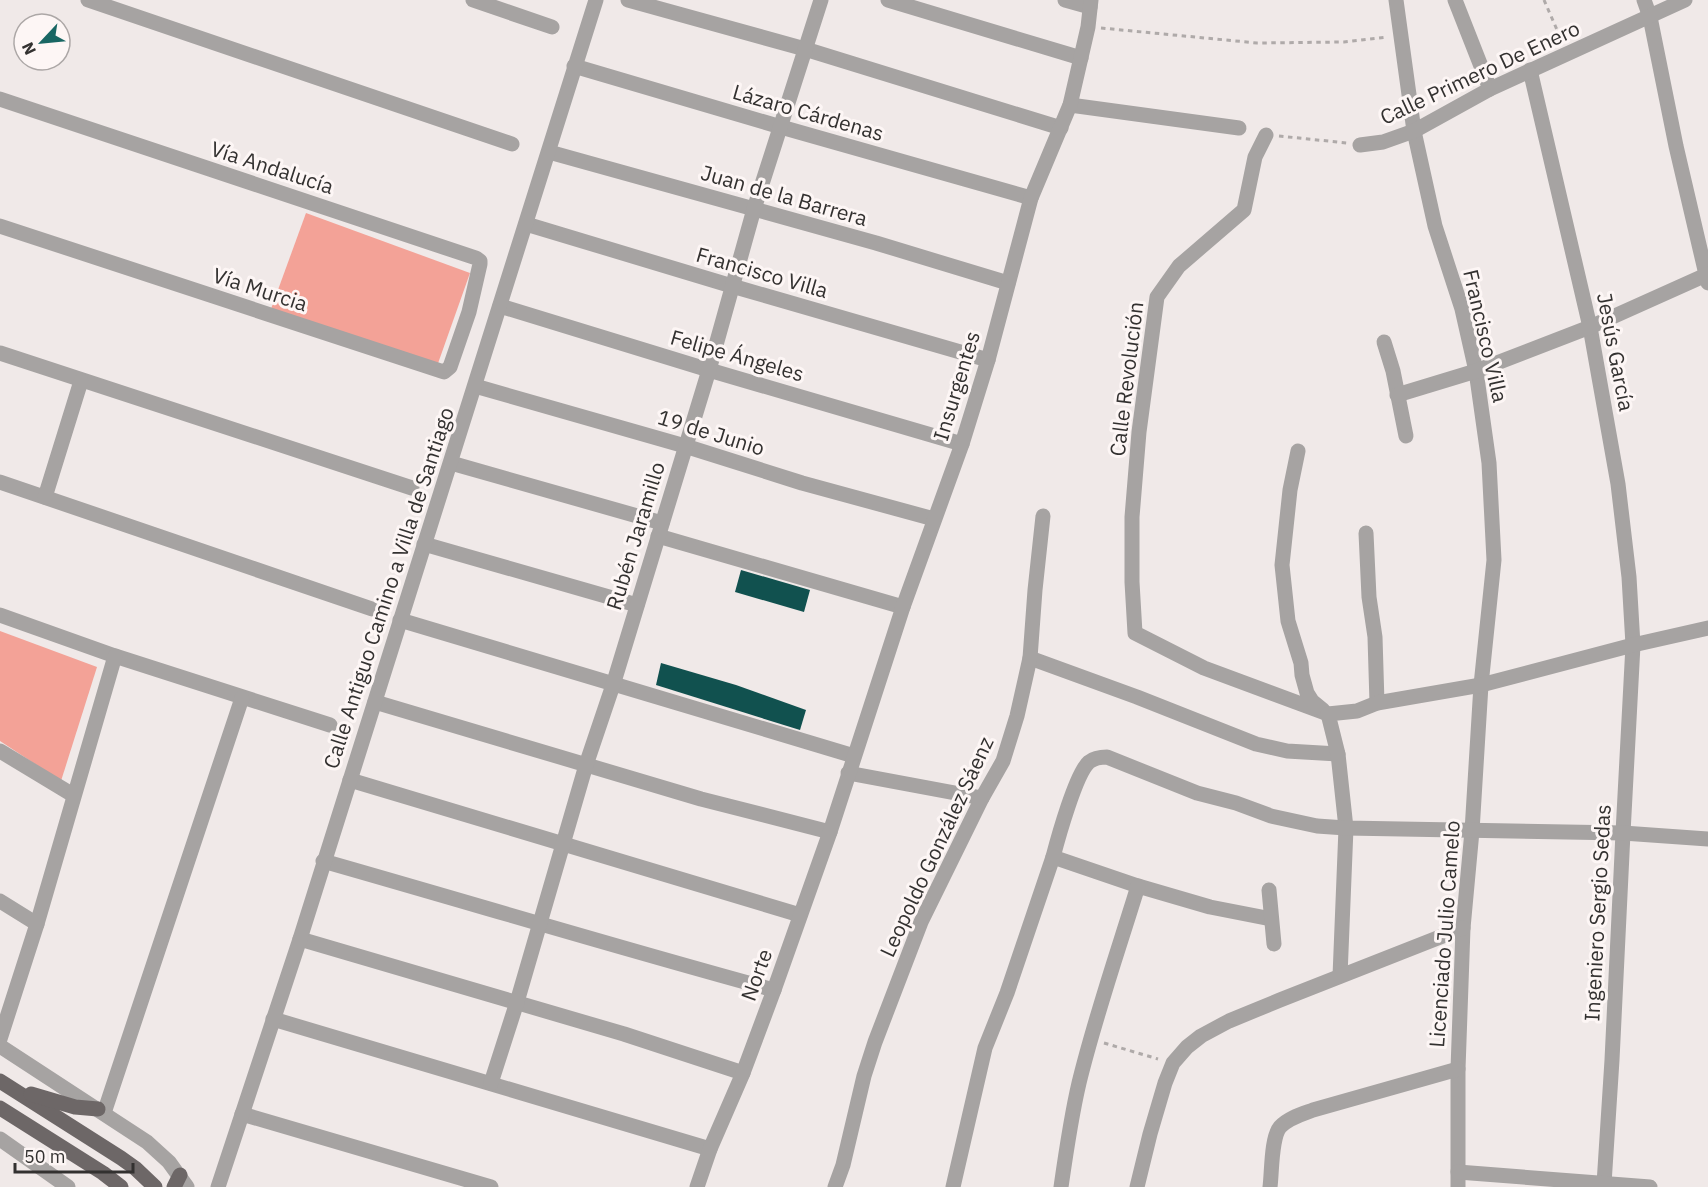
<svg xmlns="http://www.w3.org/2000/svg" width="1708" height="1187" font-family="'IBM Plex Sans',sans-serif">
	<rect width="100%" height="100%" fill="#f0e9e8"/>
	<g fill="#f3a297">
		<path d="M 306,213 L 470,273 L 436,369 L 271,309 Z"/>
		<path d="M 0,631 L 97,667 L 61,781 L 0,741 Z"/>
	</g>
	<g fill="#11514f">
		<path d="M 741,570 L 810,590 L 804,612 L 735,592 Z"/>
		<path d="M 661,663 L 736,685 L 806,710 L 800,730 L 656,685 Z"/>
	</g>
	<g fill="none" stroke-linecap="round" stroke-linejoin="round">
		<g stroke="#afaaa9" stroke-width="3" stroke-dasharray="4.5 4.5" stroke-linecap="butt">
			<path d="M 1544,0 L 1561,39"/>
			<path d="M 1101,28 L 1257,43 L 1344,42 L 1387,37"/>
			<path d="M 1279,136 L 1347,143"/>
			<path d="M 1104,1043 L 1158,1059"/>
		</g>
		<g stroke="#a6a3a2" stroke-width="15">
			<path d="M 88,0 L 512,144"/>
			<path d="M 473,0 L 552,27"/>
			<path d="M 628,0 L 805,49 L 1061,128"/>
			<path d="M 888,0 L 1081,58"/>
			<path d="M 1065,0 L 1090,7"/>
			<path d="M 1396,0 L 1414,131 L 1435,226 L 1462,309 L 1476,371 L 1489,463 L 1494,560 L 1481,685 L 1472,831 L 1463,928 L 1458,1069 L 1458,1187"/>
			<path d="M 1455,0 L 1490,89"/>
			<path d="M 1644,0 L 1650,17 L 1676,146 L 1708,283"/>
			<path d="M 574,66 L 781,127 L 1031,198"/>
			<path d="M 1530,70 L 1590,327 L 1618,484 L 1629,577 L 1633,645 L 1623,833 L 1612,1060 L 1604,1184"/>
			<path d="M 0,99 L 476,258 L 480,261 L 480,264 L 469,312 L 450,367 L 444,372 L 0,226"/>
			<path d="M 1070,105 L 1239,128"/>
			<path d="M 1266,135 L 1255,157 L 1244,210 L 1179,266 L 1157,297 L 1139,432 L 1132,517 L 1132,582 L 1135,633 L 1204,668 L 1328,714"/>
			<path d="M 1360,145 L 1383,142 L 1414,131 L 1490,89 L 1685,0"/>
			<path d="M 549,152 L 876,243 L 1008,283"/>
			<path d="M 526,224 L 732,286 L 988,360"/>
			<path d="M 500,306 L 709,370 L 962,444"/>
			<path d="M 1384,342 L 1393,371 L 1406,436"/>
			<path d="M 0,353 L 412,488"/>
			<path d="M 475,386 L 685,446 L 802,483 L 934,519"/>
			<path d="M 1397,395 L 1476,371 L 1590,327 L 1708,274"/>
			<path d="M 1298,451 L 1290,490 L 1282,565 L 1288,621 L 1301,663 L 1302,675 L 1307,693 L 1312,701 L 1323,710"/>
			<path d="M 451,463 L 662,523"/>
			<path d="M 0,482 L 372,609"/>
			<path d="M 45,497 L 81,381"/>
			<path d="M 1366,533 L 1369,597 L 1375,637 L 1377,703"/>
			<path d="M 658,536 L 903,607"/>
			<path d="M 424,544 L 637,605"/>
			<path d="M 0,615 L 115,656 L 330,725"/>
			<path d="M 400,620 L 854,756"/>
			<path d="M 1030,658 L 1137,697 L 1256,744 L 1287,751 L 1338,754"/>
			<path d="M 375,702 L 701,799 L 830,832"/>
			<path d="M 0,751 L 73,795"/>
			<path d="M 848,773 L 982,798"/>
			<path d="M 350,780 L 800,915"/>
			<path d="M 1053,857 L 1138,886 L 1210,907 L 1271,919"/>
			<path d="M 323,861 C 474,904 623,949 774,990"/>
			<path d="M 1269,890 L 1274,944"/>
			<path d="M 0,901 L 37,924"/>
			<path d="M 300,939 L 624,1034 L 743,1073"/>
			<path d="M 1340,976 L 1346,828 L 1338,754 L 1328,714 L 1357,711 L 1377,703 L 1481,685 L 1633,645 L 1708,628"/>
			<path d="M 273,1019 L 710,1149"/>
			<path d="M 0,1039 L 37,924 L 115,656"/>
			<path d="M 0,1046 L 147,1142 L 169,1162 L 187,1187"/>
			<path d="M 491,1083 L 517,1002 L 586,765 L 613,685 L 709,370 L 754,209 L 821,0"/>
			<path d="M 104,1113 L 242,698"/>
			<path d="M 242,1114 L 491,1187"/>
			<path d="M 0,1139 L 68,1187"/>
			<path d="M 1458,1172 L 1650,1187"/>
			<path d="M 218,1187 L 300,939 L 596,0"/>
			<path d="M 697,1187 L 710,1149 L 743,1073 L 774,990 L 830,832 L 903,607 L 962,444 L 988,360 L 1031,198 L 1070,105 L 1088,27 L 1091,0"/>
			<path d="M 835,1187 L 843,1165 L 864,1076 L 875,1042 L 921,922 L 982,798 L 1003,761 L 1017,716 L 1030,658 L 1035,590 L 1043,516"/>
			<path d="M 953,1187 L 985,1048 L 1007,993 L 1053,857 C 1058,838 1076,773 1089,762 C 1094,758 1101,757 1107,757 L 1197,793 L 1236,803 L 1271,816 L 1317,826 L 1346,828 L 1623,833 L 1708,839"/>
			<path d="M 1061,1187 C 1066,1152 1071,1117 1079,1083 C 1095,1017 1118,951 1138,886"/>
			<path d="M 1137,1187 L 1150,1134 L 1165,1083 L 1173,1063 L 1187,1047 L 1201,1036 L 1229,1021 L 1280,1000 L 1463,928"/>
			<path d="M 1270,1187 C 1272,1172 1271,1138 1280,1127 C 1288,1118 1302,1114 1313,1110 L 1458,1069"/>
		</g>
		<g stroke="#6d6767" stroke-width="15">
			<path d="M 0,1081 L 121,1158 L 135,1168 L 155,1187"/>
			<path d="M 31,1094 L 75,1107 L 98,1109"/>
			<path d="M 0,1108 L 103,1173 L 121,1187"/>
			<path d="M 174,1187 L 180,1175"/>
		</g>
	</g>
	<g text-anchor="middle" stroke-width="6" stroke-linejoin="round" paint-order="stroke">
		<g font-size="21" fill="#333130" stroke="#fdf6f5">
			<text transform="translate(1480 73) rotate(-25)" y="7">Calle Primero De Enero</text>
			<text transform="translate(808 113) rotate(16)" y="7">Lázaro Cárdenas</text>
			<text transform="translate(272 168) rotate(18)" y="7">Vía Andalucía</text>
			<text transform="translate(784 196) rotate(16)" y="7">Juan de la Barrera</text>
			<text transform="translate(762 273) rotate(16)" y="7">Francisco Villa</text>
			<text transform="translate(260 290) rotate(18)" y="7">Vía Murcia</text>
			<text transform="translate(1485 336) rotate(77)" y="7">Francisco Villa</text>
			<text transform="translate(1615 352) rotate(79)" y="7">Jesús García</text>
			<text transform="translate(737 356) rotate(16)" y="7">Felipe Ángeles</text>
			<text transform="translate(1127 379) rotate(-83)" y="7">Calle Revolución</text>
			<text transform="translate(957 386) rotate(-73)" y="7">Insurgentes</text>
			<text transform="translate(711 433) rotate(17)" y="7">19 de Junio</text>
			<text transform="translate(636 536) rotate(-73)" y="7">Rubén Jaramillo</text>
			<text transform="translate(389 588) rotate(-72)" y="7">Calle Antiguo Camino a Villa de Santiago</text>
			<text transform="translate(937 847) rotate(-65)" y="7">Leopoldo González Sáenz</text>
			<text transform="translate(1598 913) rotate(-87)" y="7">Ingeniero Sergio Sedas</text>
			<text transform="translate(1445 934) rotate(-86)" y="7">Licenciado Julio Camelo</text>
			<text transform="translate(757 975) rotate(-70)" y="7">Norte</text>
		</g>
	</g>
	<g transform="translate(42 42) rotate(244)"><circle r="28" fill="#fdf6f5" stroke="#aca7a6" stroke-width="1.5"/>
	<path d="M0-4.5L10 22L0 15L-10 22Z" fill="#186663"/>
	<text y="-9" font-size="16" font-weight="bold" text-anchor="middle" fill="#333130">N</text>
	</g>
	<path d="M15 1163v9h118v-9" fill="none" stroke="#333130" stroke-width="3"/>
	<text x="24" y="1163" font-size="18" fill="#333130" stroke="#fdf6f5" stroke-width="4.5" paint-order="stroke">50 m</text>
</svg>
